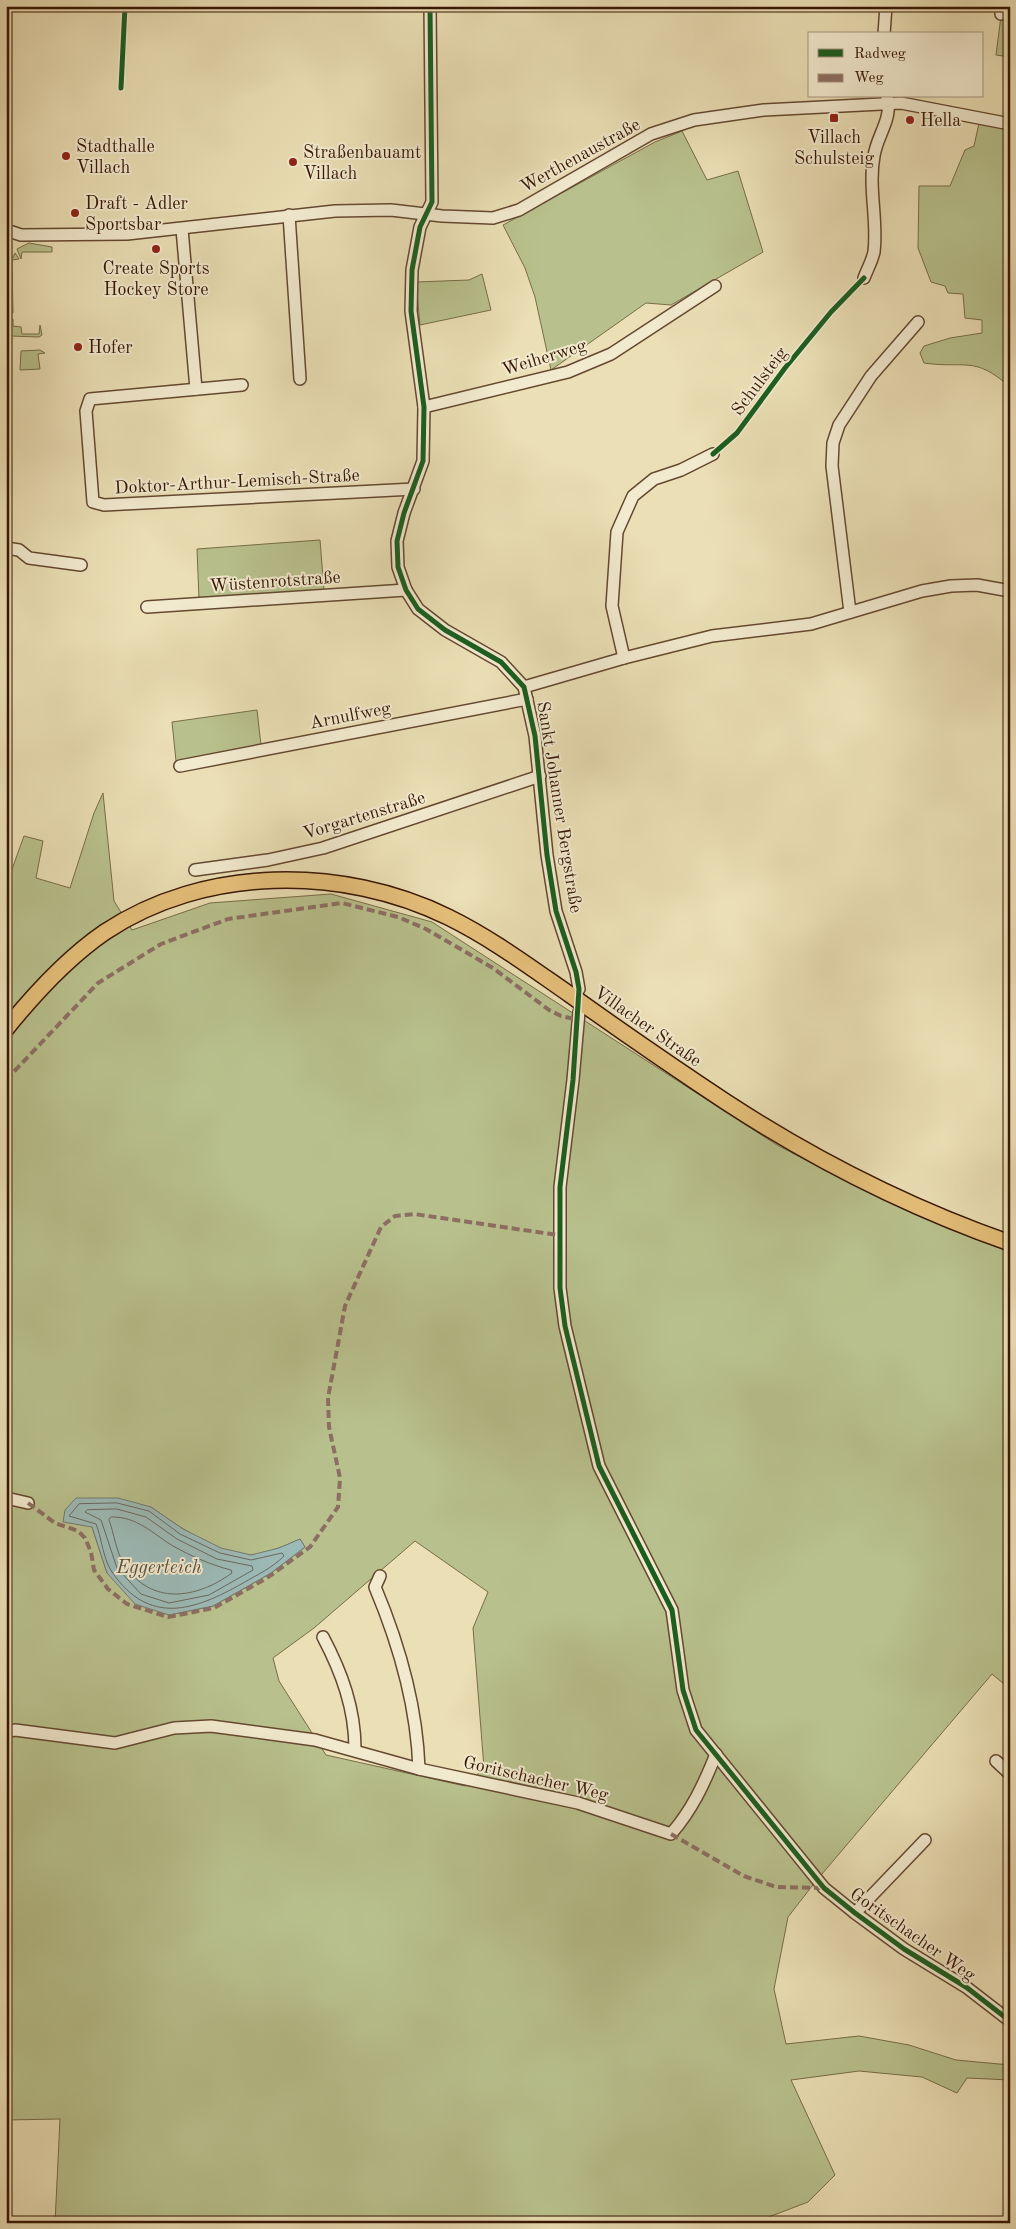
<svg xmlns="http://www.w3.org/2000/svg" width="1016" height="2229" font-family="'Old Standard TT',serif">
	<rect width="100%" height="100%" fill="#ebdfb5"/>
	<filter id="stains"><feTurbulence type="fractalNoise" baseFrequency=".004" numOctaves="4"/><feColorMatrix values="0 0 0 0 .2 0 0 0 0 .09 0 0 0 0 .02 0 0 0 .5 -.17"/></filter>
	<radialGradient id="worn" r=".72"><stop offset=".6" stop-color="#630" stop-opacity="0"/><stop offset="1" stop-color="#630" stop-opacity=".3"/></radialGradient>
	<g fill="#b8c18d" stroke="#786c48" fill-rule="evenodd">
		<path d="M 1010,14 L 1010,57 L 996,55 L 1001,16 Z"/>
		<path d="M 979,123 L 1010,129 L 1010,387 C 974,355 965,369 924,363 L 920,353 L 924,346 L 950,338 L 982,333 L 982,320 L 965,318 L 963,294 L 948,293 L 945,286 L 931,282 L 918,248 L 919,186 L 950,186 L 965,150 L 974,146 Z"/>
		<path d="M 682,131 L 707,180 L 738,171 L 763,252 L 671,305 L 646,303 L 551,370 L 535,297 L 525,268 L 503,225 L 655,142 Z"/>
		<path d="M 29,243 L 52,247 L 52,252 L 22,252 L 21,259 L 17,249 Z"/>
		<path d="M 15,253 L 19,259 L 12,260 L 13,313 L 10,313 L 9,266 Z"/>
		<path d="M 482,274 L 491,310 L 420,325 L 416,282 L 469,280 Z"/>
		<path d="M 10,318 L 13,319 L 13,326 L 21,327 L 22,334 L 39,334 L 40,325 L 42,335 L 39,337 L 10,336 Z"/>
		<path d="M 40,350 L 45,353 L 38,354 L 40,369 L 20,370 L 21,351 Z"/>
		<path d="M 320,540 L 324,590 L 199,599 L 197,549 Z"/>
		<path d="M 257,710 L 261,745 L 176,761 L 172,722 Z"/>
		<path d="M 103,793 L 114,901 L 132,930 L 210,903 L 331,894 L 432,922 L 777,1145 L 860,1188 L 1010,1247 L 1010,1689 L 992,1674 L 816,1881 L 788,1917 L 774,1989 L 786,2044 L 859,2036 L 909,2045 L 956,2060 L 1010,2065 L 1010,2080 L 967,2078 L 957,2093 L 922,2077 L 859,2071 L 791,2080 L 835,2175 L 808,2202 L 753,2223 L 55,2223 L 60,2119 L 6,2120 L 6,886 L 24,836 L 43,841 L 36,878 L 70,888 L 94,813 ZM 151,1507 C 175,1524 221,1557 252,1555 C 268,1553 285,1546 300,1539 L 305,1547 L 271,1573 L 213,1606 L 169,1615 L 107,1573 L 92,1527 ZM 415,1541 L 488,1592 L 473,1628 L 484,1768 L 465,1786 L 326,1755 L 279,1681 L 273,1658 L 314,1628 Z"/>
	</g>
	<path fill="#9cbab7" stroke="#74786f" d="M 76,1498 L 118,1498 L 151,1507 L 183,1529 L 221,1548 L 251,1555 L 279,1548 L 300,1539 L 305,1547 L 271,1573 L 213,1606 L 169,1615 L 135,1604 L 107,1573 L 92,1527 L 63,1522 L 65,1510 Z"/>
	<g fill="none" stroke-linecap="round" stroke-linejoin="round">
		<g stroke="#6a685e" stroke-width="1">
			<path d="M 117,1503 L 149,1511 L 180,1534 L 220,1553 L 251,1560 L 282,1553 L 284,1556 C 272,1568 257,1575 243,1583 C 194,1611 149,1626 112,1572 C 103,1559 102,1539 96,1524 L 69,1516 L 79,1504 Z"/>
			<path d="M 117,1509 L 146,1517 L 177,1539 L 217,1559 L 252,1566 L 253,1570 L 209,1595 L 169,1603 L 141,1594 L 117,1568 L 101,1520 L 85,1512 L 87,1510 Z"/>
			<path d="M 111,1517 C 137,1516 153,1534 173,1546 C 191,1556 211,1565 231,1570 L 232,1573 C 196,1599 151,1606 124,1564 C 116,1552 114,1533 109,1520 Z"/>
		</g>
		<g stroke="#644830" stroke-width="14">
			<g id="minor">
				<path d="M 430,6 L 432,202 L 420,227 L 412,270 L 411,311 L 424,407 L 423,461 L 404,513 L 397,541 L 398,567 L 406,590 L 418,609 L 445,630 L 501,662 L 524,687 L 535,736 L 547,855 L 556,911 L 576,972 L 579,989"/>
				<path d="M 1001,14 L 1001,6"/>
				<path d="M 884,34 L 886,6"/>
				<path d="M 289,215 L 300,379"/>
				<path d="M 182,229 L 196,389"/>
				<path d="M 6,230 L 21,235 L 127,234 L 335,211 L 391,210 L 442,216 L 493,218 L 519,210 L 651,134 L 694,120 L 764,110 L 901,103 L 1010,124"/>
				<path d="M 864,278 C 867,270 872,261 874,252 C 878,221 868,187 874,156 C 877,135 893,119 887,97"/>
				<path d="M 242,385 L 90,399 L 86,411 L 93,502 L 104,505 L 414,489"/>
				<path d="M 424,407 L 568,372 L 611,354 L 715,286"/>
				<path d="M 6,548 L 19,550 L 29,558 L 81,565"/>
				<path d="M 147,607 L 406,590"/>
				<path d="M 850,612 L 832,466 L 833,443 L 839,425 L 871,376 L 918,322"/>
				<path d="M 624,658 L 612,606 L 617,532 L 633,496 L 654,479 L 681,470 L 713,454"/>
				<path d="M 524,687 L 624,658 L 712,636 L 811,624 L 922,591 L 951,586 L 977,585 L 1010,591"/>
				<path d="M 180,766 L 527,699"/>
				<path d="M 195,870 L 268,860 L 323,848 L 540,776"/>
				<path d="M 579,1012 L 573,1080 L 560,1187 L 560,1288 L 565,1326 L 599,1466 L 672,1610 L 683,1690 L 696,1730 L 824,1888 L 855,1913 L 904,1949 L 966,1987 L 1010,2021"/>
				<path d="M 6,1498 L 28,1503"/>
				<path d="M 380,1576 L 375,1587 C 399,1644 417,1707 419,1769"/>
				<path d="M 323,1637 C 342,1673 355,1709 355,1749"/>
				<path d="M 6,1732 L 15,1730 L 115,1743 L 174,1728 L 211,1726 L 315,1740 L 419,1769 L 578,1803 L 671,1834 C 692,1810 704,1784 716,1754"/>
				<path d="M 996,1761 L 1010,1774"/>
				<path d="M 855,1913 L 925,1840"/>
			</g>
		</g>
		<g stroke="#371604" stroke-width="18">
			<path id="major" d="M 6,1029 C 35,993 67,958 105,932 C 204,866 342,865 448,917 C 491,938 530,967 569,994 C 621,1031 673,1067 726,1102 C 815,1160 910,1208 1010,1243"/>
		</g>
		<use href="#minor" stroke="#f2eacf" stroke-width="11"/>
		<use href="#major" stroke="#e6c07a" stroke-width="15"/>
		<g stroke="#8d6e63" stroke-width="4" stroke-dasharray="8 4" stroke-linecap="butt">
			<path d="M 6,1080 L 98,983 L 161,944 L 228,919 L 342,903 L 398,917 L 426,929 L 493,968 L 549,1010 L 561,1016 L 579,1020"/>
			<path d="M 28,1503 L 55,1523 L 78,1531 L 85,1538 L 91,1552 L 94,1570 L 108,1589 L 127,1604 L 168,1617 L 214,1608 L 267,1578 L 310,1547 L 338,1507 L 340,1478 L 329,1427 L 328,1398 L 345,1306 L 381,1227 L 395,1216 L 414,1214 L 558,1235"/>
			<path d="M 671,1834 L 744,1876 L 776,1887 L 824,1888"/>
		</g>
		<g stroke="#f2eacf" stroke-width="8">
			<g id="cycleway">
				<path d="M 430,6 L 432,202 L 420,227 L 412,270 L 411,311 L 424,407 L 423,461 L 404,513 L 397,541 L 398,567 L 406,590 L 418,609 L 445,630 L 501,662 L 524,687 L 535,736 L 547,855 L 556,911 L 576,972 L 579,989 L 573,1080 L 560,1187 L 560,1288 L 565,1326 L 599,1466 L 672,1610 L 683,1690 L 696,1730 L 824,1888 L 855,1913 L 904,1949 L 966,1987 L 1010,2021"/>
				<path d="M 121,88 L 125,6"/>
				<path d="M 713,454 L 737,433 L 785,368 L 831,312 L 864,278"/>
			</g>
		</g>
		<use href="#cycleway" stroke="#1b5e20" stroke-width="5"/>
	</g>
	<g fill="#8f2418" stroke="#f2eacf" stroke-width="2">
		<rect x="829" y="113" width="10" height="10" rx="2.5"/>
		<circle cx="910" cy="120" r="5"/>
		<circle cx="66" cy="156" r="5"/>
		<circle cx="293" cy="162" r="5"/>
		<circle cx="75" cy="213" r="5"/>
		<circle cx="156" cy="249" r="5"/>
		<circle cx="78" cy="347" r="5"/>
	</g>
	<g text-anchor="middle" stroke-width="4" stroke-linejoin="round" paint-order="stroke">
		<g font-size="18" fill="#371604" stroke="#f2eacf" text-anchor="start">
			<text x="920" y="126">Hella</text>
			<text x="834" y="143" text-anchor="middle">Villach<tspan x="834" dy="21">Schulsteig</tspan></text>
			<text x="76" y="152">Stadthalle<tspan x="76" dy="21">Villach</tspan></text>
			<text x="303" y="158">Straßenbauamt<tspan x="303" dy="21">Villach</tspan></text>
			<text x="85" y="209">Draft - Adler<tspan x="85" dy="21">Sportsbar</tspan></text>
			<text x="156" y="274" text-anchor="middle">Create Sports<tspan x="156" dy="21">Hockey Store</tspan></text>
			<text x="88" y="353">Hofer</text>
		</g>
		<g font-size="18" fill="#371604" stroke="#f2eacf">
			<text transform="translate(580 155) rotate(-29)" y="6">Werthenaustraße</text>
			<text transform="translate(544 357) rotate(-17)" y="6">Weiherweg</text>
			<text transform="translate(759 381) rotate(-53)" y="6">Schulsteig</text>
			<text transform="translate(237 481) rotate(-3)" y="6">Doktor-Arthur-Lemisch-Straße</text>
			<text transform="translate(275 581) rotate(-4)" y="6">Wüstenrotstraße</text>
			<text transform="translate(350 715) rotate(-11)" y="6">Arnulfweg</text>
			<text transform="translate(560 807) rotate(81)" y="6">Sankt Johanner Bergstraße</text>
			<text transform="translate(364 815) rotate(-17)" y="6">Vorgartenstraße</text>
			<text transform="translate(648 1026) rotate(35)" y="6">Villacher Straße</text>
			<text transform="translate(536 1778) rotate(13)" y="6">Goritschacher Weg</text>
			<text transform="translate(913 1934) rotate(35)" y="6">Goritschacher Weg</text>
		</g>
		<g font-size="19" font-style="italic" fill="#5a4f43" stroke="#f2eacf">
			<text x="159" y="1573">Eggerteich</text>
		</g>
	</g>
	<rect width="1016" height="2229" fill="none" stroke="#ebdfb5" stroke-width="25"/>
	<rect x="8" y="8" width="1001" height="2214" fill="none" stroke="#371604" stroke-width="2.5"/>
	<rect x="12" y="12" width="991" height="2204" fill="none" stroke="#371604"/>
	<rect x="808" y="32" width="175" height="65" fill="#f2eacf" stroke="#a7957e"/>
	<rect x="818" y="49" width="25" height="8" fill="#1b5e20" stroke="#a7957e"/>
	<text x="854" y="58" font-size="15" fill="#371604">Radweg</text>
	<rect x="818" y="74" width="25" height="8" fill="#8d6e63" stroke="#a7957e"/>
	<text x="854" y="82" font-size="15" fill="#371604">Weg</text>
	<rect width="100%" height="100%" filter="url(#stains)"/>
	<rect width="100%" height="100%" fill="url(#worn)"/>
</svg>
